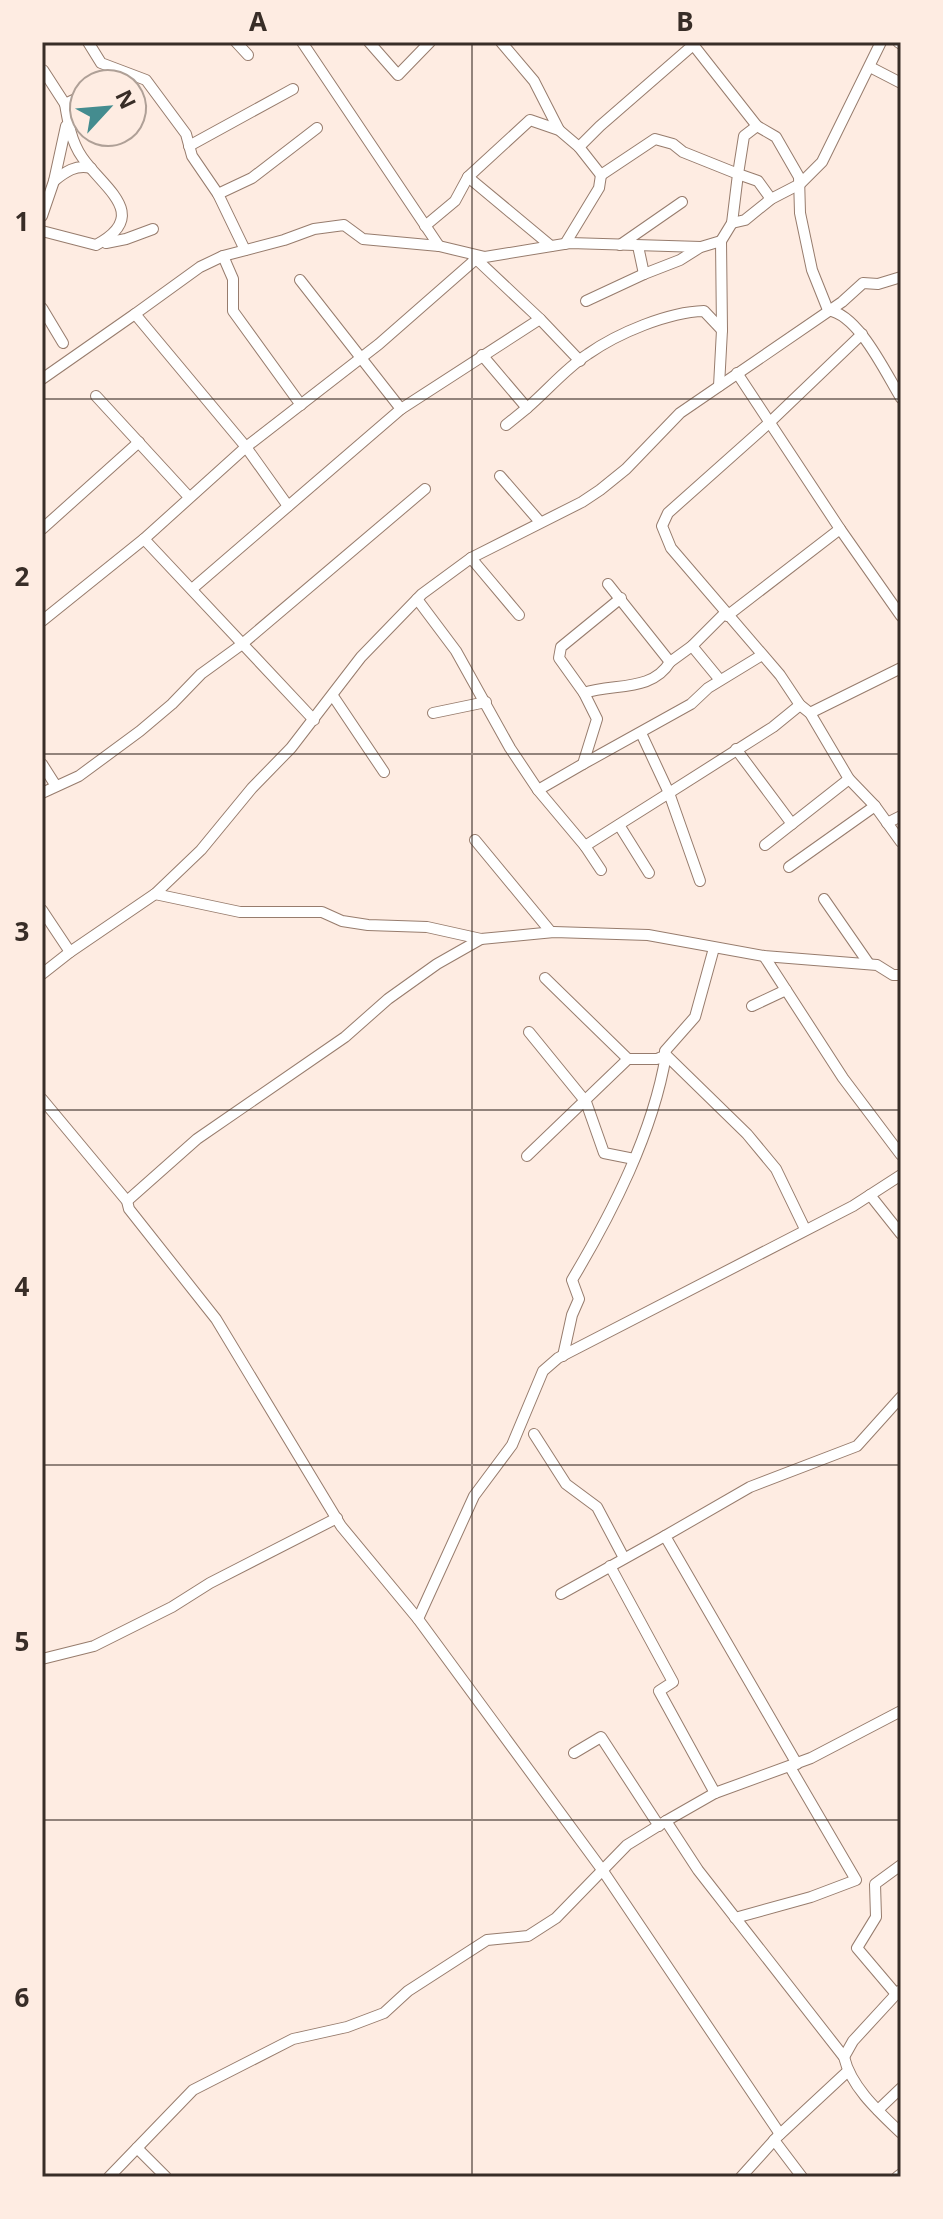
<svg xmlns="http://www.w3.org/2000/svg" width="943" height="2219" font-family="'Noto Sans',sans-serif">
	<rect width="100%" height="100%" fill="#feece2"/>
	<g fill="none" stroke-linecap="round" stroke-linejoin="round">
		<g stroke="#977c6d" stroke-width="12">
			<g id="street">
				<path d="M 88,42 L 101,63 L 146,80 L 186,134 L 192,156 L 218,194 L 245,250"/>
				<path d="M 236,42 L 248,55"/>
				<path d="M 302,42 L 439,246"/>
				<path d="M 369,42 L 398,75 L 430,42"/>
				<path d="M 501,42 L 534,81 L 559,130"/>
				<path d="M 691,42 L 757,126 L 776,137 L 799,177 L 800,213 L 812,270 L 828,310 C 859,315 885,372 901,398"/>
				<path d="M 898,42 L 901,44"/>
				<path d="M 692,46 L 600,126 L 579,147 L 601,175 L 655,139 L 673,144 L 683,152 L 738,174 L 732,223 L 721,241 L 722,330 L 719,386"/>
				<path d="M 870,67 L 901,83"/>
				<path d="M 43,70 L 65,104"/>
				<path d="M 757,126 L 744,136 L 738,174 L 758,181 L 771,199"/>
				<path d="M 189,146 L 293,89"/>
				<path d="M 468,177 L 551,246"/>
				<path d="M 54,181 C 65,172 76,164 91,168"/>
				<path d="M 218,194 L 252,178 L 317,128"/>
				<path d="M 42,216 L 54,181 L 66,126"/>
				<path d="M 732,223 L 745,220 L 771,199 L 800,184 L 822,162 L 881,42"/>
				<path d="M 425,226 L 455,201 L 468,177 L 530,120 L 559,130 L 579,147"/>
				<path d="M 42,231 L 96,245 C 152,215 103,188 82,157 C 71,141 68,122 65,104 L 84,95"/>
				<path d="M 106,243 L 126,239 L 153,229"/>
				<path d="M 565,244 L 599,188 L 601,175"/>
				<path d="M 620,245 L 682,202"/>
				<path d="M 638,246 L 644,274 L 680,260 L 699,248"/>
				<path d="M 223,256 L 233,279 L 233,311 L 301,405"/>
				<path d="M 473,256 L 540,319 L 580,361"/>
				<path d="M 300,280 L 401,409 L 540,319"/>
				<path d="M 586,301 L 644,274"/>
				<path d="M 42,308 L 63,343"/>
				<path d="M 862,334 L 769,423 L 668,513 L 662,526 L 671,548 L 780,675 L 800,705 L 810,713 L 849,779 L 875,806 L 901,842"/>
				<path d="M 482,355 L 527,408 C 547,391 566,368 588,354 C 618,333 668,312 704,311 L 722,330"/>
				<path d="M 737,373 L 840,529 L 901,616"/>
				<path d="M 42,379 L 135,314"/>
				<path d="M 96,396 L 189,497"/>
				<path d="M 506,425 L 527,408"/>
				<path d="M 500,476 L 540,522"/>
				<path d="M 288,506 L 246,447 L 379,344 L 476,259"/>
				<path d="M 42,529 L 139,442"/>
				<path d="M 471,558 L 519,615"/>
				<path d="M 608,584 L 670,662 L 692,646 L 725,613"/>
				<path d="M 192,589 L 401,409"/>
				<path d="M 621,598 L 561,647 L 559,658 L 584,693 C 614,683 652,692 670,662"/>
				<path d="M 417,599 L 456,651 L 510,748 L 538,790 L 585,846 L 601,870"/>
				<path d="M 727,616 L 840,529"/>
				<path d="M 42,621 L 144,539"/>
				<path d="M 692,646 L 720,680"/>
				<path d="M 333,696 L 384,772"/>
				<path d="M 433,713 L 486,702"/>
				<path d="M 810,713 L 901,668"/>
				<path d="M 314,720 L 144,539 L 246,447 L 135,314 L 200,267 L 223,256 L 284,240 L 314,229 L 344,225 L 363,239 L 439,246 L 485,257 L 570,243 L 701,247 L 721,241"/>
				<path d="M 641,733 L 669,793 L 773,727 L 800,705"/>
				<path d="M 736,749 L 792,824"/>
				<path d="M 42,764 L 56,786"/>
				<path d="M 583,764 L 691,704 L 708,688 L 762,655"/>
				<path d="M 538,790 L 583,764 L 597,719 L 584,693"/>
				<path d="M 42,793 L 79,776 L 140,731 L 172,704 L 201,674 L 241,645 L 425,489"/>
				<path d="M 887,823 L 901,816"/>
				<path d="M 619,825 L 649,873"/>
				<path d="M 475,840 L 551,932"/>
				<path d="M 765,845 L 849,779"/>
				<path d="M 585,846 L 669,793 L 700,881"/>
				<path d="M 789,867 L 875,806"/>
				<path d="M 155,894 L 240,912 L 322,912 L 342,921 L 368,925 L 427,927 L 481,939 L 554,932 L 648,935 L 764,956 L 877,965 L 893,975 L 901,975"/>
				<path d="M 824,899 L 869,964"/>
				<path d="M 42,910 L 70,952"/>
				<path d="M 764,956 L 843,1078 L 901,1155"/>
				<path d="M 42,974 L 70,952 L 155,894 L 201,850 L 252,788 L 291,748 L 361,657 L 422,594 L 471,558 L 582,502 L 600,490 L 626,469 L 680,413 L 842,302 L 863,283 L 878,284 L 901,277"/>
				<path d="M 545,978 L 628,1059 L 657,1059 L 666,1055 L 665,1051 L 695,1017 L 714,948"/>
				<path d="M 752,1006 L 786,990"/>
				<path d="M 529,1032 L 586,1102 L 604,1153 L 634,1159"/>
				<path d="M 42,1099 L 127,1201 L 129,1209 L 216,1319 L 341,1526 L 418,1619 L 603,1871 L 780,2134"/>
				<path d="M 527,1156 L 628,1059"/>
				<path d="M 870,1195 L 901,1234"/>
				<path d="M 127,1201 L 197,1139 L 345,1037 L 388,999 L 437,964 L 481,939"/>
				<path d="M 563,1356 L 572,1315 L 579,1299 L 572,1280 C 612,1213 653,1133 666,1055 L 747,1134 L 776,1169 L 805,1229"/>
				<path d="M 534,1434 L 566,1484 L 597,1507 L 624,1558"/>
				<path d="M 610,1566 L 673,1682 L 659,1691 L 715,1793"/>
				<path d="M 561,1594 L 665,1536"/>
				<path d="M 418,1619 L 474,1496 L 512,1445 L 543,1371 L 558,1358 L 853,1206 L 901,1175"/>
				<path d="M 42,1659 L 94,1646 L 172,1607 L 210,1583 L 337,1518"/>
				<path d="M 574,1753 L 601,1737 L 659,1826"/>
				<path d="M 797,1764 L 665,1536 L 750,1487 L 857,1446 L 901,1397"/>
				<path d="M 666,1821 L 698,1870 L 844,2057 C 851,2087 879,2112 901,2133"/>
				<path d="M 735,1918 L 811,1897 L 856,1880 L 790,1767"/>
				<path d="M 896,1994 L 857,1948 L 876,1917 L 875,1884 L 901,1865"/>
				<path d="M 844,2057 L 853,2041 L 899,1991"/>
				<path d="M 878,2110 L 901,2088"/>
				<path d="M 774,2140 L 802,2177"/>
				<path d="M 137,2148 L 166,2177"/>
				<path d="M 109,2177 L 193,2090 L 293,2039 L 347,2027 L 384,2013 L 408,1991 L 487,1940 L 528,1936 L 556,1918 L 627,1845 L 666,1821 L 715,1793 L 811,1758 L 901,1711"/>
				<path d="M 741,2177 L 777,2137 L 848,2071"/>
				<path d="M 897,2177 L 901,2174"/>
			</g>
		</g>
		<use href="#street" stroke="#fff" stroke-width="10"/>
	</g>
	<path fill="none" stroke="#382d27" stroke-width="2" stroke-opacity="0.55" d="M 472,42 L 472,2177M 42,399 L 901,399M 42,754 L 901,754M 42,1110 L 901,1110M 42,1465 L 901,1465M 42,1820 L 901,1820"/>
	<rect width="943" height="2219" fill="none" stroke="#feece2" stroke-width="88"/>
	<g transform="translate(108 108) rotate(64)"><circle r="38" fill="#feece2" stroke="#afa097" stroke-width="2"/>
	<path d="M0-6L14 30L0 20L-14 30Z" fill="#448c8f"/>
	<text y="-12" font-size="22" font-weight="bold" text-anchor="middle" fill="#382d27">N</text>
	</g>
	<rect x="44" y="44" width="855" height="2131" fill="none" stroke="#382d27" stroke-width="3"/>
	<g font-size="26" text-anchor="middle" font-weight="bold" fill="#382d27">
		<text x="258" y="31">A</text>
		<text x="685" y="31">B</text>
		<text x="22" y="231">1</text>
		<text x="22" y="586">2</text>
		<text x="22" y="941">3</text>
		<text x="22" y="1296">4</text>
		<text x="22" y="1651">5</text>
		<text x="22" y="2007">6</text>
	</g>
</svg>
